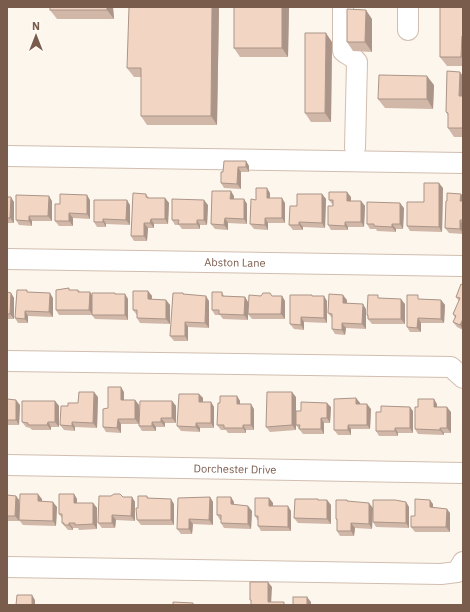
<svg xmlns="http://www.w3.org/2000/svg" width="470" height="612" font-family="'IBM Plex Sans',sans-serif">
	<rect width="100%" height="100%" fill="#fdf6ec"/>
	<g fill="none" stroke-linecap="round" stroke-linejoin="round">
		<g stroke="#d1beb0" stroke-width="22">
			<g id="minor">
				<path d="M 343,7 L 343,51 C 348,56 352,55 357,62 L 355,148"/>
				<path d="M 408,30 L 408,7"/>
				<path d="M 7,156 L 463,163"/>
				<path id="s1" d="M 7,259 L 463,266"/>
				<path d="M 7,361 L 451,367 L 463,378"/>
				<path id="s2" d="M 7,465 L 463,473"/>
				<path d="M 7,567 L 441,574 L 457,572 L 463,562"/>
			</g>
		</g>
		<use href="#minor" stroke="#fff" stroke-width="20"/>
	</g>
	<g fill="#d1b7a8">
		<path d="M 113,7 L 114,19 L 57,19 L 50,10 Z"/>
		<path d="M 219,7 L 217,125 L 147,125 L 141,116 L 141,77 L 134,77 L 127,68 Z"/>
		<path d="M 289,7 L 288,57 L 240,57 L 234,48 Z"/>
		<path d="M 463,7 L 463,66 L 447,66 L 440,57 Z"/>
		<path d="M 372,19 L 372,52 L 353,51 L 347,42 Z"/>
		<path d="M 332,42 L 331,122 L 311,122 L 305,113 Z"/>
		<path d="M 463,76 L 463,137 L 454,137 L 448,128 L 448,115 L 446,112 Z"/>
		<path d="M 434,85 L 433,109 L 385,108 L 378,99 Z"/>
		<path d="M 246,161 L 249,166 L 249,172 L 241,172 L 241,189 L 224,188 L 221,183 L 223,172 Z"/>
		<path d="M 443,188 L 442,232 L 410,231 L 407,226 L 424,202 Z"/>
		<path d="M 270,193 L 270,198 L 285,203 L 285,223 L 268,223 L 268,230 L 254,229 L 250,224 L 256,200 Z"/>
		<path d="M 146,194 L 149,198 L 165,198 L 169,203 L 168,224 L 154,224 L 154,228 L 148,228 L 147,241 L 134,241 L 131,236 Z"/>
		<path d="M 322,194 L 326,199 L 325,228 L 303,227 L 303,230 L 293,230 L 289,225 L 297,206 Z"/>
		<path d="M 461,194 L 463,197 L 463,234 L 449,233 L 445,228 L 447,201 Z"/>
		<path d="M 234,196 L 234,199 L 244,199 L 247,204 L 247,224 L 228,223 L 228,230 L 215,229 L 211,224 Z"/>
		<path d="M 7,197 L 14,202 L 14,223 L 7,223 L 7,226 Z"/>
		<path d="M 351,197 L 351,201 L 361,201 L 365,206 L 364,227 L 348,227 L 348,230 L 331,230 L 328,225 L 333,205 L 329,200 Z"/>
		<path d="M 90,200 L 90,219 L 73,218 L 73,226 L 59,226 L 55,221 L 60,204 Z"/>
		<path d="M 52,201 L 52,221 L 32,221 L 32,226 L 19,225 L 16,220 Z"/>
		<path d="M 130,205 L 130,225 L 106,224 L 106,227 L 97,227 L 94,222 Z"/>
		<path d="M 208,205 L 207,225 L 200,225 L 200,229 L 182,229 L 179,225 L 175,225 L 172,220 Z"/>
		<path d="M 404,208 L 403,229 L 396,229 L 396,232 L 377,231 L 376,229 L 370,229 L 367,224 Z"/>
		<path d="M 463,285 L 463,330 L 457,327 L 453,322 L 455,318 L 453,314 L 459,301 L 456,297 Z"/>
		<path d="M 71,290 L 78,290 L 80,292 L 90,292 L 92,296 L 116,294 L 125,294 L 128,299 L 128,320 L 95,319 L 92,315 L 59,315 L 56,310 Z"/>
		<path d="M 148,291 L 152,296 L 152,299 L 166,300 L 170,305 L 170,324 L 140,323 L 137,318 L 137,315 L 133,310 Z"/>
		<path d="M 7,292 L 11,293 L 14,298 L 14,319 L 7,319 Z"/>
		<path d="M 29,292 L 53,298 L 53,317 L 28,316 L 28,323 L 18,323 L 15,318 Z"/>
		<path d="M 222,292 L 224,296 L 245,297 L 248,302 L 248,320 L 223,319 L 220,315 L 215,315 L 212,310 Z"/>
		<path d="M 183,293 L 184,294 L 209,301 L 209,328 L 188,327 L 188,341 L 174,341 L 170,336 Z"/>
		<path d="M 272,296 L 282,296 L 285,301 L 285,319 L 252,319 L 248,314 Z"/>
		<path d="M 313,296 L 327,301 L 327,323 L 304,322 L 304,330 L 294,329 L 290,324 Z"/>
		<path d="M 380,298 L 405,304 L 405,324 L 372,324 L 368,319 L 368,318 L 367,315 Z"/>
		<path d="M 420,299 L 441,300 L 445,305 L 444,323 L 421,323 L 421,332 L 410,332 L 407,327 Z"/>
		<path d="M 347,300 L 347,303 L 366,309 L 366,329 L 346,328 L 345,335 L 335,334 L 332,329 L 332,318 L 328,313 Z"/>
		<path d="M 124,392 L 124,400 L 135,400 L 139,405 L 139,424 L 121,424 L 121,433 L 106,432 L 103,427 L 108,408 Z"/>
		<path d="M 199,394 L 203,398 L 203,402 L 211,402 L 214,407 L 214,428 L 200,428 L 200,432 L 181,431 L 177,426 Z"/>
		<path d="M 237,396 L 240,401 L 240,404 L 254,409 L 254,430 L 246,430 L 246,433 L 228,433 L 226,430 L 221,430 L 217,425 L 220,403 Z"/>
		<path d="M 98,397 L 97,428 L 75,427 L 75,431 L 64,430 L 60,425 L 68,406 Z"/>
		<path d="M 296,397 L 296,425 L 301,411 L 331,407 L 330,423 L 324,423 L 324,434 L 303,434 L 296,425 L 296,430 L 270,432 L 266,427 Z"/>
		<path d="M 356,398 L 360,403 L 360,404 L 371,409 L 370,429 L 351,429 L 351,435 L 338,435 L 334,430 Z"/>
		<path d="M 7,399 L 20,405 L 19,425 L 7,425 Z"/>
		<path d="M 55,401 L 59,406 L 59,427 L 51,427 L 51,430 L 32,430 L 30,428 L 26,427 L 22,422 Z"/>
		<path d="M 172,401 L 176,406 L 176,423 L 165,423 L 165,427 L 156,427 L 156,431 L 142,431 L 139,426 Z"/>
		<path d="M 437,404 L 437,407 L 451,412 L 451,433 L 444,433 L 444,435 L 418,434 L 415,429 Z"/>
		<path d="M 413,411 L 413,433 L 398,433 L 398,436 L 379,436 L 376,431 Z"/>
		<path d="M 74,494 L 77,499 L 77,503 L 93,503 L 97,508 L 97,529 L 79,530 L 78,528 L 73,528 L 73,530 L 68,530 L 62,523 L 62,518 L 59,514 Z"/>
		<path d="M 7,495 L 16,496 L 19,500 L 19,521 L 7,521 Z"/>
		<path d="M 147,496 L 148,498 L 174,504 L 174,525 L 141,525 L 137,520 L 138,508 Z"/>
		<path d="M 123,497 L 132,497 L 135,502 L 135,521 L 116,520 L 115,528 L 102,528 L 98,523 Z"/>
		<path d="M 210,497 L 213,502 L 213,525 L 193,524 L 192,534 L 181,534 L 177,529 Z"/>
		<path d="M 269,498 L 273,503 L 273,506 L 291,511 L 291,531 L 261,531 L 258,526 L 258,521 L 255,516 Z"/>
		<path d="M 42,499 L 42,501 L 57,507 L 56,526 L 23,525 L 19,520 Z"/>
		<path d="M 319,500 L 327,500 L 331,505 L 331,524 L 298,523 L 294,518 Z"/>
		<path d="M 347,500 L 348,501 L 373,508 L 372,529 L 355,528 L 354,536 L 340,536 L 337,531 L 337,521 L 336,519 Z"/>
		<path d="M 234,502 L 234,505 L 252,511 L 251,529 L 224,528 L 221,523 L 221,520 L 220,520 L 217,515 Z"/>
		<path d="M 406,502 L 409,507 L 409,528 L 376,527 L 373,522 Z"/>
		<path d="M 433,504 L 433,507 L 450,513 L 450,532 L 415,532 L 411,527 L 415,516 Z"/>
	</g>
	<g fill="#aa9588">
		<path d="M 107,7 L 113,7 L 114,19 L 107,10 Z"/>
		<path d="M 212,7 L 219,7 L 217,125 L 211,116 Z"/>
		<path d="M 282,7 L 289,7 L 288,57 L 282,48 Z"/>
		<path d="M 366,10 L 372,19 L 372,52 L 365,42 Z"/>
		<path d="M 326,33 L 332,42 L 331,122 L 325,113 Z"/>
		<path d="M 462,36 L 463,38 L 463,59 L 461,57 Z"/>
		<path d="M 460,72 L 463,76 L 463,101 L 459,96 Z"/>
		<path d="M 427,76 L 434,85 L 433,109 L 427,99 Z"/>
		<path d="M 246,161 L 249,166 L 249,172 L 246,167 Z"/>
		<path d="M 238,167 L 241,172 L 241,189 L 237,184 Z"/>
		<path d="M 439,183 L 443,188 L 442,232 L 439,227 Z"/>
		<path d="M 267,188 L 270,193 L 270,203 L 267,198 Z"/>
		<path d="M 231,191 L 234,196 L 234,204 L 230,199 Z"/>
		<path d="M 347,192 L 351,197 L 351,206 L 347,201 Z"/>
		<path d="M 322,194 L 326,199 L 325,228 L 322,223 Z"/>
		<path d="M 461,194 L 463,197 L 463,205 L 460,201 Z"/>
		<path d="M 87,195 L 90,200 L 90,219 L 87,214 Z"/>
		<path d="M 49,196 L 52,201 L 52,221 L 48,216 Z"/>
		<path d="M 11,197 L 14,202 L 14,223 L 10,218 Z"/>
		<path d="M 165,198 L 169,203 L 168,224 L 165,219 Z"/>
		<path d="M 282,198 L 285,203 L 285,223 L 282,218 Z"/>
		<path d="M 244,199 L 247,204 L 247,224 L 244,219 Z"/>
		<path d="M 127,200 L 130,205 L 130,225 L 126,220 Z"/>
		<path d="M 204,200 L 208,205 L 207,225 L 204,220 Z"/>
		<path d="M 361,201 L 365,206 L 364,227 L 361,222 Z"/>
		<path d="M 400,203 L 404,208 L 403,229 L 400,224 Z"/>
		<path d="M 69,213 L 73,218 L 73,226 L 69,221 Z"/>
		<path d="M 29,216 L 32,221 L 32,226 L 29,221 Z"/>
		<path d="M 225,218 L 228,223 L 228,230 L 224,225 Z"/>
		<path d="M 265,218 L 268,223 L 268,230 L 265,225 Z"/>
		<path d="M 103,219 L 106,224 L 106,227 L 103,222 Z"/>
		<path d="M 151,219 L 154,224 L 154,228 L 150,223 Z"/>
		<path d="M 197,220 L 200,225 L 200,229 L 197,224 Z"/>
		<path d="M 460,220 L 463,224 L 463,233 L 460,229 Z"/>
		<path d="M 299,222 L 303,227 L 303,230 L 299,225 Z"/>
		<path d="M 345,222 L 348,227 L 348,230 L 345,226 Z"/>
		<path d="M 144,223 L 148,228 L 147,241 L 144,236 Z"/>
		<path d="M 392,224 L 396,229 L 396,232 L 392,227 Z"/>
		<path d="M 148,291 L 152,296 L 151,304 L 148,299 Z"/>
		<path d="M 90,292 L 93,297 L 93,315 L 89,310 Z"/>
		<path d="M 11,293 L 14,298 L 14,319 L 10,314 Z"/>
		<path d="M 50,293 L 53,298 L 53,317 L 49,312 Z"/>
		<path d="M 125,294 L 128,299 L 128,320 L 125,315 Z"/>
		<path d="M 343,295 L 347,300 L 346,308 L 343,303 Z"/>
		<path d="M 206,296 L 209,301 L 209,328 L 205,323 Z"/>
		<path d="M 282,296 L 285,301 L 285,319 L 281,314 Z"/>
		<path d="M 324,296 L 327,301 L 327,323 L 324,318 Z"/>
		<path d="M 245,297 L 248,302 L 248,320 L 244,315 Z"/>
		<path d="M 401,299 L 405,304 L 405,324 L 401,319 Z"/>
		<path d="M 166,300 L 170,305 L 170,324 L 166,319 Z"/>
		<path d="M 441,300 L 445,305 L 444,323 L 441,319 Z"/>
		<path d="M 363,304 L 366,309 L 366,329 L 362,324 Z"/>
		<path d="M 25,311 L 28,316 L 28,323 L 25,319 Z"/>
		<path d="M 301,317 L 304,322 L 304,330 L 301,325 Z"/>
		<path d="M 418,318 L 421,323 L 421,332 L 417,328 Z"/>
		<path d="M 463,319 L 463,330 L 460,325 Z"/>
		<path d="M 185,322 L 188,327 L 188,341 L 185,336 Z"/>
		<path d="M 342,323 L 346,328 L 345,335 L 342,330 Z"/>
		<path d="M 121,387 L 124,392 L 124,405 L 121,400 Z"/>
		<path d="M 94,392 L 98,397 L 97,428 L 93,423 Z"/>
		<path d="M 292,392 L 296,397 L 296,430 L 292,425 Z"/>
		<path d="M 199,394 L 203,398 L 203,407 L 199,402 Z"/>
		<path d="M 237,396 L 240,401 L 240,409 L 237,404 Z"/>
		<path d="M 356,398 L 360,403 L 360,409 L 356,404 Z"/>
		<path d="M 434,399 L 437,404 L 437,412 L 434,407 Z"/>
		<path d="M 16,400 L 20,405 L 19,425 L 16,420 Z"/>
		<path d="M 135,400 L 139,405 L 139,424 L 135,419 Z"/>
		<path d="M 55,401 L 59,406 L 59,427 L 55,422 Z"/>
		<path d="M 172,401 L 176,406 L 176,423 L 172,418 Z"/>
		<path d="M 211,402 L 214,407 L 214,428 L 211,423 Z"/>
		<path d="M 327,403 L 331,407 L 330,423 L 327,418 Z"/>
		<path d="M 251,404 L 254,409 L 254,430 L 251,425 Z"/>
		<path d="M 367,404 L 371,409 L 370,429 L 367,425 Z"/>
		<path d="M 410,407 L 413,411 L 413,433 L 410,428 Z"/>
		<path d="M 447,407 L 451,412 L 451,433 L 447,428 Z"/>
		<path d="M 161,418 L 165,423 L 165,427 L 161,422 Z"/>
		<path d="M 321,418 L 324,423 L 324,434 L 321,429 Z"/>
		<path d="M 118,419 L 121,424 L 121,433 L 117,428 Z"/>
		<path d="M 48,422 L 51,427 L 51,430 L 47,425 Z"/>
		<path d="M 72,422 L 75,427 L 75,431 L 72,426 Z"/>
		<path d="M 152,422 L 156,427 L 156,431 L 152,426 Z"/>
		<path d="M 196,423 L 200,428 L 200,432 L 196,427 Z"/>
		<path d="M 243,425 L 246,430 L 246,433 L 243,428 Z"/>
		<path d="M 348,425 L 351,429 L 351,435 L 348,430 Z"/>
		<path d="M 395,428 L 398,433 L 398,436 L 395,431 Z"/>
		<path d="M 440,428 L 444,433 L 444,435 L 440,430 Z"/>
		<path d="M 38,494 L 42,499 L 42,506 L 38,501 Z"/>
		<path d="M 74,494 L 77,499 L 77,508 L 74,503 Z"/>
		<path d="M 16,496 L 19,500 L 19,521 L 15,516 Z"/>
		<path d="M 132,497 L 135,502 L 135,521 L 131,516 Z"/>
		<path d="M 210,497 L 213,502 L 213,525 L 209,520 Z"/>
		<path d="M 231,497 L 234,502 L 234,509 L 231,504 Z"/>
		<path d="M 269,498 L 273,503 L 273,511 L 269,506 Z"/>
		<path d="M 171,499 L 174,504 L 174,525 L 171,520 Z"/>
		<path d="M 327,500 L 331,505 L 331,524 L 327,519 Z"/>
		<path d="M 430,500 L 433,504 L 433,512 L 430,507 Z"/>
		<path d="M 53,502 L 57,507 L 56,526 L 53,521 Z"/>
		<path d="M 406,502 L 409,507 L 409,528 L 406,523 Z"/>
		<path d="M 93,503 L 97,508 L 97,529 L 93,524 Z"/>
		<path d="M 369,503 L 373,508 L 372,529 L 369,524 Z"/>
		<path d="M 248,506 L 252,511 L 251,529 L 248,524 Z"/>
		<path d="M 288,506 L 291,511 L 291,531 L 288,527 Z"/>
		<path d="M 447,509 L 450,513 L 450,532 L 446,527 Z"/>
		<path d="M 112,515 L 116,520 L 115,528 L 112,523 Z"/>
		<path d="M 189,519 L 193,524 L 192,534 L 189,529 Z"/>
		<path d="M 69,523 L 73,528 L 73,530 L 69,525 Z"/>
		<path d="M 351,523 L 355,528 L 354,536 L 351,531 Z"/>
		<path d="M 268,582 L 272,587 L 271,605 L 268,602 Z"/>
		<path d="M 32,595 L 35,600 L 35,605 L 32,605 Z"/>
		<path d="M 307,597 L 311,602 L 311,605 L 307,605 Z"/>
	</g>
	<g fill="#f3d5c3" stroke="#aa9588">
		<rect x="50" y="7" width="57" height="3"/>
		<path d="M 129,7 L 212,7 L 211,116 L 141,116 L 141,68 L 127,68 Z"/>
		<rect x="234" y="7" width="48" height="41"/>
		<path d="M 440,7 L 463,7 L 463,36 L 462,36 L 461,57 L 440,57 Z"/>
		<path d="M 347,9 L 366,10 L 365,42 L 347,42 Z"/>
		<path d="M 305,33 L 326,33 L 325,113 L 305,113 Z"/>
		<path d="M 447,71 L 460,72 L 459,96 L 463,96 L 463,128 L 448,128 L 448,113 L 446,112 Z"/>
		<path d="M 379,75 L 427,76 L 427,99 L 378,99 Z"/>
		<path d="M 224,161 L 246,161 L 246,167 L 238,167 L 237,184 L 221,183 L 221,172 L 223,172 Z"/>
		<path d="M 424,183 L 439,183 L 439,227 L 407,226 L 407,202 L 424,202 Z"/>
		<path d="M 256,188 L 267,188 L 267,198 L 282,198 L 282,218 L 265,218 L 265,225 L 250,224 L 251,199 L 256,200 Z"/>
		<path d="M 212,191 L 231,191 L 230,199 L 244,199 L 244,219 L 225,218 L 224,225 L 211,224 Z"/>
		<path d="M 329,192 L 347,192 L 347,201 L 361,201 L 361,222 L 345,222 L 345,226 L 328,225 L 328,206 L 333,206 L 333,200 L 329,200 Z"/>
		<path d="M 133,193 L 146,194 L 146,197 L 148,198 L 165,198 L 165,219 L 151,219 L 150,223 L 144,223 L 144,236 L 131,236 Z"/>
		<path d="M 447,193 L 461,194 L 460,201 L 463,201 L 463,220 L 460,220 L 460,229 L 445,228 L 446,201 L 447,201 Z"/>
		<path d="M 60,194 L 87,195 L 87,214 L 69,213 L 69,221 L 55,221 L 55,204 L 60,204 Z"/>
		<path d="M 297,194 L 322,194 L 322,223 L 299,222 L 299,225 L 289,225 L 290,206 L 297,206 Z"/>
		<path d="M 16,195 L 49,196 L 48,216 L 29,216 L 29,221 L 16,220 Z"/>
		<path d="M 7,197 L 11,197 L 10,218 L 7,218 Z"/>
		<path d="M 172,199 L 204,200 L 204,220 L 197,220 L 197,224 L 178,224 L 179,220 L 172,220 Z"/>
		<path d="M 94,200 L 127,200 L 126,220 L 103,219 L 103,222 L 94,222 Z"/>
		<path d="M 367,202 L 400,203 L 400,224 L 392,224 L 392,227 L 374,226 L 374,224 L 367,224 Z"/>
		<path d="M 461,284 L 463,285 L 463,319 L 460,325 L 453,322 L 456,316 L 453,314 L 460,298 L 456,297 Z"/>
		<path d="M 69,288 L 69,290 L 78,290 L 78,292 L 90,292 L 89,310 L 56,310 L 56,290 Z"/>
		<path d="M 17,290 L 27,290 L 27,292 L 50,293 L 49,312 L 25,311 L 25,319 L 15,318 Z"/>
		<path d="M 133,291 L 148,291 L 148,299 L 166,300 L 166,319 L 137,318 L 137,310 L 133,310 Z"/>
		<path d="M 7,292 L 11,293 L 10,314 L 7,314 Z"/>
		<path d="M 212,292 L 222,292 L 222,296 L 245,297 L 244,315 L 219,314 L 219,310 L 212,310 Z"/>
		<path d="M 92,293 L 115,293 L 115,294 L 125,294 L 125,315 L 92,315 Z"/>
		<path d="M 173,293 L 183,293 L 183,294 L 206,296 L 205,323 L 185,322 L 185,336 L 170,336 Z"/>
		<path d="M 263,293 L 270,293 L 272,296 L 282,296 L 281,314 L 248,314 L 249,295 L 261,296 Z"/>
		<path d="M 329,294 L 343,295 L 343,303 L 363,304 L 362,324 L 342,323 L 342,330 L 332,329 L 332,314 L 328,313 Z"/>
		<path d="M 290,295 L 312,295 L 312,296 L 324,296 L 324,318 L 301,317 L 301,325 L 290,324 Z"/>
		<path d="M 368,295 L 378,295 L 378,298 L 401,299 L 401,319 L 368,319 L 368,315 L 367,315 Z"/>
		<path d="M 407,295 L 418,295 L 418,299 L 441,300 L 441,319 L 418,318 L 417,328 L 407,327 Z"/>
		<path d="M 108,387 L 121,387 L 121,400 L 135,400 L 135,419 L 118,419 L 117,428 L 103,427 L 103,409 L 108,408 Z"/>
		<path d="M 79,392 L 94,392 L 93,423 L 72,422 L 72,426 L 60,425 L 61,406 L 68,406 L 68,403 L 78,403 Z"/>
		<path d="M 267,392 L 292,392 L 292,425 L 266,427 Z"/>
		<path d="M 179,394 L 199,394 L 199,402 L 211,402 L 211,423 L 196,423 L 196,427 L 177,426 Z"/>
		<path d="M 220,396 L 237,396 L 237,404 L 251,404 L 251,425 L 243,425 L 243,428 L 224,428 L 224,425 L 217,425 L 218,403 L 220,403 Z"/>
		<path d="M 356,398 L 356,404 L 367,404 L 367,425 L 348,425 L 348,430 L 334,430 L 334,399 Z"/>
		<path d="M 7,399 L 16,400 L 16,420 L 7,420 Z"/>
		<path d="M 418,399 L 434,399 L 434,407 L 447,407 L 447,428 L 440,428 L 440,430 L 415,429 L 415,407 L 418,407 Z"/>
		<path d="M 22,401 L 55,401 L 55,422 L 48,422 L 47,425 L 28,425 L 28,423 L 22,422 Z"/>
		<path d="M 140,401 L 172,401 L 172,418 L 161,418 L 161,422 L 152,422 L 152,426 L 139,426 Z"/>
		<path d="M 301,402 L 327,403 L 327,418 L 321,418 L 321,429 L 299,429 L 300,425 L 296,425 L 296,411 L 301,411 Z"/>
		<path d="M 381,406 L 410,407 L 410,428 L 395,428 L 395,431 L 376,431 L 376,412 L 381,412 Z"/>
		<path d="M 20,494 L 38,494 L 38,501 L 53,502 L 53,521 L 19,520 Z"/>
		<path d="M 59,494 L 74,494 L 74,503 L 93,503 L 93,524 L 75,525 L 75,523 L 69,523 L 69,525 L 64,525 L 64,523 L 62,523 L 62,514 L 59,514 Z"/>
		<path d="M 114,494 L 120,494 L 123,497 L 132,497 L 131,516 L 112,515 L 112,523 L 98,523 L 99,496 L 111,496 Z"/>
		<path d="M 7,495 L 16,496 L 15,516 L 7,516 Z"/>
		<path d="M 138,496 L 147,496 L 147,498 L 171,499 L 171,520 L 137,520 L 136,508 L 138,508 Z"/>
		<path d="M 210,497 L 209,520 L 189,519 L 189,529 L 177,529 L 178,498 Z"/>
		<path d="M 217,497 L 231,497 L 231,504 L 248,506 L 248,524 L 221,523 L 221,515 L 217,515 Z"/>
		<path d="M 255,498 L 269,498 L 269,506 L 288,506 L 288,527 L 258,526 L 258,516 L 255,516 Z"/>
		<path d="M 295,499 L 318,499 L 318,500 L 327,500 L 327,519 L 294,518 Z"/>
		<path d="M 415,499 L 430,500 L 430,507 L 447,509 L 446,527 L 411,527 L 411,516 L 415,516 Z"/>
		<path d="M 336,500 L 347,500 L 347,501 L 369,503 L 369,524 L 351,523 L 351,531 L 337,531 L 337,519 L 336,519 Z"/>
		<path d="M 373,500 L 395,500 L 406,502 L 406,523 L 373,522 Z"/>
		<path d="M 250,582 L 268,582 L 268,602 L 284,602 L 284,605 L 251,605 L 251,600 L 250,600 Z"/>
		<path d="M 17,595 L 32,595 L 32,605 L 16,605 Z"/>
		<rect x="293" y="597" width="14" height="8"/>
		<path d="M 173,602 L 193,603 L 193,605 L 173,605 Z"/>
	</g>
	<g text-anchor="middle" stroke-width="3.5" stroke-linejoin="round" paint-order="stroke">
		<g font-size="11" fill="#7a5c4d" stroke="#fffaf3">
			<text dy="4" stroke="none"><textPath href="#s1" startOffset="228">Abston Lane</textPath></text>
			<text dy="4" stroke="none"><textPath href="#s2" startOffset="228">Dorchester Drive</textPath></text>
		</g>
	</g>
	<rect width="470" height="612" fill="none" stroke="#7a5c4d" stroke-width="16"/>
	<g transform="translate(36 36)" stroke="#fffaf3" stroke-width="3" paint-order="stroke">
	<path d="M0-3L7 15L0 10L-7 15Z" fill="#7a5c4d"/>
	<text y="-6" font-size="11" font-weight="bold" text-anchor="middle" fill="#7a5c4d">N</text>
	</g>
</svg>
